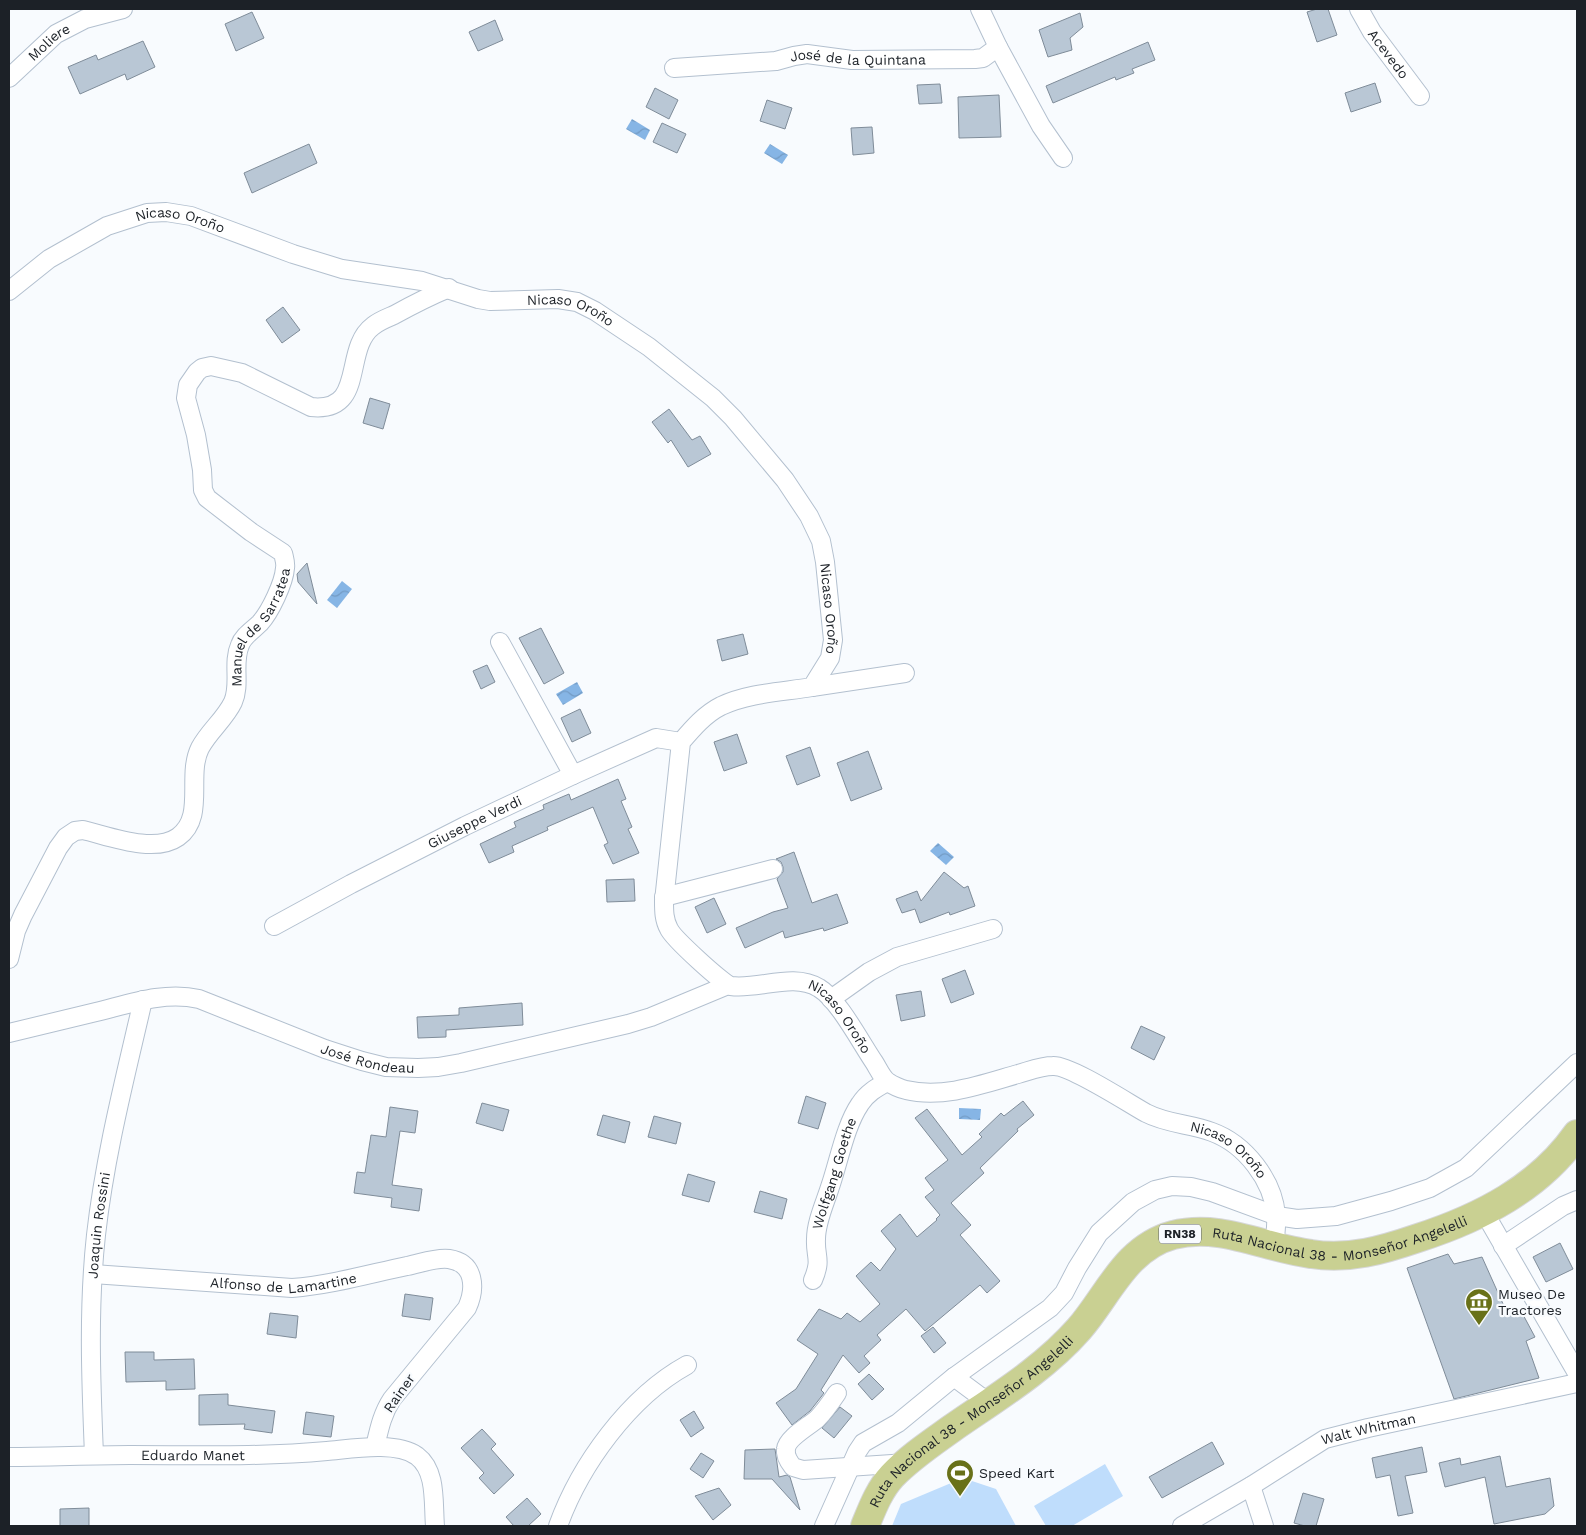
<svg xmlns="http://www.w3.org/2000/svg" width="1586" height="1535" font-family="'Work Sans',sans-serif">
	<defs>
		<pattern id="water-waves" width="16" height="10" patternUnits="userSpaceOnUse" patternTransform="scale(1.25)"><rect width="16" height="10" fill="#86b5e5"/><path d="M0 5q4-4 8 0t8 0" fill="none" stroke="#739bc4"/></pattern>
	</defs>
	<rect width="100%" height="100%" fill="#f8fbfe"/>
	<g fill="#bfddfc">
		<path d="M 1105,1464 L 1123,1496 L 1072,1526 L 1046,1526 L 1034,1506 Z"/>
		<path d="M 963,1478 L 996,1489 L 1016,1526 L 892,1526 L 901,1504 Z"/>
	</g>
	<g fill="url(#water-waves)">
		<path d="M 632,119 L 650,130 L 645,140 L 626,129 Z"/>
		<path d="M 770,144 L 788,155 L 782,164 L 764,153 Z"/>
		<path d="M 342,581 L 352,589 L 337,608 L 327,600 Z"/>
		<path d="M 577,682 L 583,693 L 563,705 L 556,694 Z"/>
		<path d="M 938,843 L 954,857 L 946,865 L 930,851 Z"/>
		<path d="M 959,1108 L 981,1109 L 980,1120 L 959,1119 Z"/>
	</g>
	<g fill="#b9c7d5" stroke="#7f8c99">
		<path d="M 1317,9 L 1328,9 L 1337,35 L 1317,42 L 1307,12 Z"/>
		<path d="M 252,12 L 264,38 L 236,51 L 225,24 Z"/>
		<path d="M 1080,13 L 1083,27 L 1070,38 L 1072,50 L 1048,57 L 1039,30 Z"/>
		<path d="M 495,20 L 503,40 L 478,51 L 469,32 Z"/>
		<path d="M 143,41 L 155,67 L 127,80 L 125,74 L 80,94 L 68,67 L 96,55 L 98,60 Z"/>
		<path d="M 1148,42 L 1155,60 L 1132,69 L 1134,73 L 1116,80 L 1115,77 L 1053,103 L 1046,86 Z"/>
		<path d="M 1375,83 L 1381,102 L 1351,112 L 1345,93 Z"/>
		<path d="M 940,84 L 942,103 L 919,104 L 917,85 Z"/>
		<path d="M 655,88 L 678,100 L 669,119 L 646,107 Z"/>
		<path d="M 999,95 L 1001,137 L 959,138 L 958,97 Z"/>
		<path d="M 767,100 L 792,108 L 785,129 L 760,121 Z"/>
		<path d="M 662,123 L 686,134 L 677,153 L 653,142 Z"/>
		<path d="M 872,127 L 874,153 L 853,155 L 851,128 Z"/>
		<path d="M 309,144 L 317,163 L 252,193 L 244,173 Z"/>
		<path d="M 283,307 L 300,330 L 282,343 L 266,320 Z"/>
		<path d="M 370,398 L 390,404 L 383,429 L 363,423 Z"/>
		<path d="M 669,409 L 692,440 L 700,436 L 711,454 L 688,467 L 671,440 L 668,443 L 652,422 Z"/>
		<path d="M 307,563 L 317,604 L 298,582 L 297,574 Z"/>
		<path d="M 541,628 L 564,673 L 544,684 L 519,638 Z"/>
		<path d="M 743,634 L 748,654 L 722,661 L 717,640 Z"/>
		<path d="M 487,665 L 495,682 L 481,689 L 473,671 Z"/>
		<path d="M 580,709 L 591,733 L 572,742 L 561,718 Z"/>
		<path d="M 737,734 L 747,763 L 724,771 L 714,742 Z"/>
		<path d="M 810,747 L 820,776 L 797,785 L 786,756 Z"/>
		<path d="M 868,751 L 882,789 L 851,801 L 837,763 Z"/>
		<path d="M 618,779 L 626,799 L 621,801 L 632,827 L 628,829 L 639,853 L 613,864 L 604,845 L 608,843 L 593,807 L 547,827 L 548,830 L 512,846 L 514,852 L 489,863 L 480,844 L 516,827 L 514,822 L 544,809 L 543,805 L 569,794 L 571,800 Z"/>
		<path d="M 794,852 L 812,903 L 837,894 L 848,923 L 824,931 L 823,928 L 785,938 L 783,931 L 745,948 L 736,928 L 773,912 L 788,908 L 777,879 L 783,872 L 783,867 L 781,862 L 776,859 Z"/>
		<path d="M 944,872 L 964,888 L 968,886 L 975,906 L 950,915 L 949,912 L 920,923 L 915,909 L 902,913 L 896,899 L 917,891 L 921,901 Z"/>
		<path d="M 634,879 L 635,901 L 607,902 L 606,880 Z"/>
		<path d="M 714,898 L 726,924 L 707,933 L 695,907 Z"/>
		<path d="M 965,970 L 974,994 L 951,1003 L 942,979 Z"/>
		<path d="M 921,991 L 925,1016 L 901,1021 L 896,995 Z"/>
		<path d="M 522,1003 L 523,1025 L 446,1030 L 446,1037 L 418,1038 L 417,1017 L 459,1015 L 459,1008 Z"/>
		<path d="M 1141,1026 L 1165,1037 L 1154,1060 L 1131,1048 Z"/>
		<path d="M 806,1096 L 826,1103 L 818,1129 L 798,1123 Z"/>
		<path d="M 1023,1101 L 1034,1115 L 1017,1129 L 1018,1131 L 980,1168 L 984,1173 L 951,1203 L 971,1225 L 960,1235 L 1000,1281 L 987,1293 L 980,1285 L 925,1331 L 906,1309 L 877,1335 L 881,1340 L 864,1356 L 870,1363 L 859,1373 L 843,1355 L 821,1390 L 824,1393 L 821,1397 L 810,1411 L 792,1425 L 776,1403 L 796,1389 L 818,1354 L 797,1340 L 819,1309 L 841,1319 L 847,1313 L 860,1322 L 880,1304 L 856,1276 L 871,1262 L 880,1271 L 896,1249 L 881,1231 L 900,1214 L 917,1237 L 937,1220 L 936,1219 L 940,1215 L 925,1197 L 934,1190 L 925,1178 L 948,1160 L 915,1118 L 927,1109 L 962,1155 L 982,1137 L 979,1134 L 1001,1113 L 1004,1116 Z"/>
		<path d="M 482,1103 L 509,1110 L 503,1131 L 476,1123 Z"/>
		<path d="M 390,1107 L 418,1111 L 415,1133 L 400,1131 L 392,1185 L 422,1189 L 419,1211 L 391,1207 L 392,1198 L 354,1193 L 357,1172 L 365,1173 L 371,1135 L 386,1137 Z"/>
		<path d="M 603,1115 L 630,1122 L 625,1143 L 597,1135 Z"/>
		<path d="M 654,1116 L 681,1123 L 676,1144 L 648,1137 Z"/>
		<path d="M 688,1174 L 715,1182 L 709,1202 L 682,1195 Z"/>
		<path d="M 760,1191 L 787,1199 L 782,1219 L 754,1212 Z"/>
		<path d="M 1560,1243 L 1573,1269 L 1546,1282 L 1533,1257 Z"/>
		<path d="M 1448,1254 L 1454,1264 L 1482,1257 L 1508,1315 L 1520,1309 L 1535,1337 L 1526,1341 L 1539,1378 L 1454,1399 L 1407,1268 Z"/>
		<path d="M 405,1294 L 433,1298 L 430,1320 L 402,1316 Z"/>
		<path d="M 270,1313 L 298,1316 L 296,1338 L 267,1334 Z"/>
		<path d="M 933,1327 L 946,1343 L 934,1353 L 921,1336 Z"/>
		<path d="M 125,1352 L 154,1352 L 154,1360 L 194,1359 L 195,1389 L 166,1390 L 166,1381 L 126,1382 Z"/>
		<path d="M 869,1374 L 884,1389 L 872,1400 L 858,1384 Z"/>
		<path d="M 228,1394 L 228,1405 L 275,1411 L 272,1433 L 244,1429 L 245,1424 L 199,1425 L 199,1395 Z"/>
		<path d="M 840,1407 L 852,1416 L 834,1438 L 822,1428 Z"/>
		<path d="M 694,1411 L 704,1428 L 691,1437 L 680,1420 Z"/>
		<path d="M 306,1412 L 334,1416 L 331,1437 L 303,1434 Z"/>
		<path d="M 482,1429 L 496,1444 L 491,1449 L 514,1475 L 494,1494 L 479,1478 L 484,1473 L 461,1448 Z"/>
		<path d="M 1212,1442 L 1224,1464 L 1162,1498 L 1149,1477 Z"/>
		<path d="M 1422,1447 L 1427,1472 L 1405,1476 L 1413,1513 L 1398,1516 L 1390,1475 L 1376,1478 L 1372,1458 Z"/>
		<path d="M 775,1449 L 779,1477 L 787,1475 L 790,1477 L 800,1510 L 772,1479 L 744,1479 L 745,1450 Z"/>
		<path d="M 701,1453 L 714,1461 L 703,1478 L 690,1469 Z"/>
		<path d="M 1500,1456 L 1506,1487 L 1550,1478 L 1554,1506 L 1545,1514 L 1494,1524 L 1485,1477 L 1445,1487 L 1439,1463 L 1460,1458 L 1461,1465 Z"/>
		<path d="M 719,1488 L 731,1505 L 713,1520 L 695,1496 Z"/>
		<path d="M 1303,1493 L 1324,1499 L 1316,1526 L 1305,1526 L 1294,1523 Z"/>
		<path d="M 527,1498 L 541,1514 L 528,1526 L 514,1526 L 506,1517 Z"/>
		<path d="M 89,1508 L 89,1526 L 60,1526 L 60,1509 Z"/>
	</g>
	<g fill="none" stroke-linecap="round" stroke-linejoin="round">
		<g stroke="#b3c0cf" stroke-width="20">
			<g id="street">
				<path id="s1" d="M 1359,9 L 1372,32 L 1420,96"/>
				<path d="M 998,47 L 1041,126 L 1063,158"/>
				<path id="s2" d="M 674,68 L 776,61 L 794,56 L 807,54 L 852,60 L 975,59 L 983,58 L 998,47 L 980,9"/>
				<path id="s3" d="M 9,78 L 56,34 L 85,19 L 123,9"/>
				<path id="s4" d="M 9,291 L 49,259 L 107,226 L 147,213 L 166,212 L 191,216 L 293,254 L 342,269 L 422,281 L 478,299 L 490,301 L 558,299 L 577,302 L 595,311 L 649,347 L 713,398 L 733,418 L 785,480 L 809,516 L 821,541 L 825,562 L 833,640 L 830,658 L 812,687 C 782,692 749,693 721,706 C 705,714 693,728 681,742 L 664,901 C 664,911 664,920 669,929 C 673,938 723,984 731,986 C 759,990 793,972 819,988 C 838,999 861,1043 874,1062 C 878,1068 882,1078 888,1082 C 892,1085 901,1089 906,1090 C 943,1099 983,1084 1018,1074 C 1029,1071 1041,1066 1053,1066 C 1070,1065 1128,1103 1146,1113 C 1167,1124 1191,1124 1212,1132 C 1245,1144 1273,1180 1276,1215 C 1277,1225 1275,1237 1274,1247"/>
				<path d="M 500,642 L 573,775"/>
				<path d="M 812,687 L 905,673"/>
				<path d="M 664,897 L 773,869"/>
				<path id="s5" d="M 274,926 L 351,884 L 465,826 L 573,775 L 656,738 L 681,742"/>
				<path id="s6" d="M 9,959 L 16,931 L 23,915 L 58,848 L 66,837 L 75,831 L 83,830 C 109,836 154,854 178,837 C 206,817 186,776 200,748 C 209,731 225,719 233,702 C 241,684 232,663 240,645 C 243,636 253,630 260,623 C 270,612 284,583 285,568 C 286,563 284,558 283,553 L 251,532 L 207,498 L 203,490 L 202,470 L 196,435 L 186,398 L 188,385 L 197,372 L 202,368 L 211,366 L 242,373 L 311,407 C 367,413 342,349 373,326 C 379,321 387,318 394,315 C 412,305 430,296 449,288"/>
				<path d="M 831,999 L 869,972 L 897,957 L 993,929"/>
				<path id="s7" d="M 9,1033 C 38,1026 67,1019 96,1012 C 129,1004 164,991 199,999 L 325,1049 L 362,1061 L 386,1067 L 418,1068 L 438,1067 L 461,1063 L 628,1024 L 651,1017 L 728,985"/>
				<path d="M 1484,1212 L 1577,1373"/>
				<path d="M 1503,1246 L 1563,1206 L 1577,1200"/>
				<path id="s8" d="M 93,1274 L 292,1288 C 331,1285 369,1274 407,1266 C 419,1264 436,1257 449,1259 C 475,1263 476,1288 467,1308 L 392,1399 C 382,1414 379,1430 375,1447"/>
				<path id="s9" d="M 813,1280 C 822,1259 815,1257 816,1239 C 816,1222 825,1203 830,1187 C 839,1161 845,1126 860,1104 C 867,1093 876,1088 887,1082"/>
				<path d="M 954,1377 L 989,1403"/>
				<path d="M 837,1393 C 831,1402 825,1411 817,1419 C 809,1426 787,1438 786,1449 C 785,1455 789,1462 793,1467 L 803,1470 L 907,1463"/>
				<path id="s10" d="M 94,1455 C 91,1382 88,1308 96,1235 C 105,1155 125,1078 143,1000"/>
				<path id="s11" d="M 9,1457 C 49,1457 90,1455 130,1455 C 196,1455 262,1457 327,1451 C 351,1449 396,1441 417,1456 C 437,1471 433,1503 435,1526"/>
				<path d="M 1251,1486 L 1264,1526"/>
				<path d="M 558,1526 C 580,1465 629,1397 687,1365"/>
				<path d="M 824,1526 L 857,1452 L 863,1443 L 898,1423 L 954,1377 L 1050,1308 L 1064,1293 L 1077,1268 L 1099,1233 L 1133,1202 L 1155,1190 L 1172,1186 L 1191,1187 L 1212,1192 L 1277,1216 L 1297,1219 L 1336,1216 L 1391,1201 L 1430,1188 L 1466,1168 L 1577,1063"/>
				<path id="s12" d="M 1182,1526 L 1251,1486 L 1325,1439 L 1368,1428 L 1577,1383"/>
			</g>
		</g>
		<g stroke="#d6d7d8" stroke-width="30">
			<g id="primary">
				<path id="s13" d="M 865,1526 C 872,1509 879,1490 892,1476 C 909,1458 930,1444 951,1429 C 994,1399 1043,1370 1079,1329 C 1108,1296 1125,1248 1173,1235 C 1221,1223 1264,1248 1311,1254 C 1349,1260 1383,1250 1418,1238 C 1480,1218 1539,1188 1577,1134"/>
			</g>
		</g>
		<use href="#street" stroke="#fff" stroke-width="18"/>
		<use href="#primary" stroke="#c9d092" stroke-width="28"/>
	</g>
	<defs>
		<g id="museum-pin" transform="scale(1.4375)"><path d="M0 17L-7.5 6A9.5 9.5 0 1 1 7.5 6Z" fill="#697119" stroke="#f8fbfe"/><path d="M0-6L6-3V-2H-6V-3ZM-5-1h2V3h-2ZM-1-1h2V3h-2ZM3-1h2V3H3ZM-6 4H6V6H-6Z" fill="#fff"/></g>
		<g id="stadium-pin" transform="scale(1.4375)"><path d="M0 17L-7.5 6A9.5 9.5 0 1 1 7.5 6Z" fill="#697119" stroke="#f8fbfe"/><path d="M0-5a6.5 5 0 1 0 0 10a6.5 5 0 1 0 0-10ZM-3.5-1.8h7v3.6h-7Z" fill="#fff"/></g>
	</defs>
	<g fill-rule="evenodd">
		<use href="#museum-pin" x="1479" y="1302"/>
		<use href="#stadium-pin" x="960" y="1473"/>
	</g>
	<g text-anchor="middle" stroke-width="4.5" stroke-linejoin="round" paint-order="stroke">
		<rect fill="#f8fbfe" stroke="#5e6268" stroke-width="1" x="1159" y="1224.5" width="42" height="19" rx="4"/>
		<g font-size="12" font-weight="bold" fill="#1c2127">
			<text x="1180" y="1238">RN38</text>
		</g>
		<g font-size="14" fill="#1c2127" stroke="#f8fbfe">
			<text dy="5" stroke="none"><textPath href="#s3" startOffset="54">Moliere</textPath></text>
			<text dy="5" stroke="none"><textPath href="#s1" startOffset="54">Acevedo</textPath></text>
			<text dy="5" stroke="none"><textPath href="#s2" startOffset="185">José de la Quintana</textPath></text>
			<text dy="5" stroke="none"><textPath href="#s4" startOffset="194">Nicaso Oroño</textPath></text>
			<text dy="5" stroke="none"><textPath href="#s4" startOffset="599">Nicaso Oroño</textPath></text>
			<text dy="5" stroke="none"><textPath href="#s4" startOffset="1019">Nicaso Oroño</textPath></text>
			<text dy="5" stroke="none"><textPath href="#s6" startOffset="486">Manuel de Sarratea</textPath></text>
			<text dy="5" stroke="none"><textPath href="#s5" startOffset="226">Giuseppe Verdi</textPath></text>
			<text dy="5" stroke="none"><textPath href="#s4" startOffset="1648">Nicaso Oroño</textPath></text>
			<text dy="5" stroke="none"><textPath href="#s7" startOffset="374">José Rondeau</textPath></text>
			<text dy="5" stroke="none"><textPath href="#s4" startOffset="2098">Nicaso Oroño</textPath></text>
			<text dy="5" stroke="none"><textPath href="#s9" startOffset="110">Wolfgang Goethe</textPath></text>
			<text dy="5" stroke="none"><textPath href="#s13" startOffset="602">Ruta Nacional 38 - Monseñor Angelelli</textPath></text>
			<text dy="5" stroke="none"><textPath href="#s10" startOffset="230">Joaquin Rossini</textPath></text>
			<text dy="5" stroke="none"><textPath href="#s8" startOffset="191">Alfonso de Lamartine</textPath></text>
			<text transform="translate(399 1393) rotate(-55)" y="5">Rainer</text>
			<text dy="5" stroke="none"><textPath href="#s13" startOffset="152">Ruta Nacional 38 - Monseñor Angelelli</textPath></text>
			<text dy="5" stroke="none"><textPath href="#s12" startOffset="212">Walt Whitman</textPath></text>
			<text dy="5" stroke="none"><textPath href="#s11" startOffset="184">Eduardo Manet</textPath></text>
		</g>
		<g font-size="14" fill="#1c2127" stroke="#f8fbfe" text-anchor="start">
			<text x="1498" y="1299">Museo De<tspan x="1498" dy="16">Tractores</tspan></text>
			<text x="979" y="1478">Speed Kart</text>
		</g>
	</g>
	<rect width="1586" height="1535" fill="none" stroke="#1c2127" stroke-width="20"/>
</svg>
